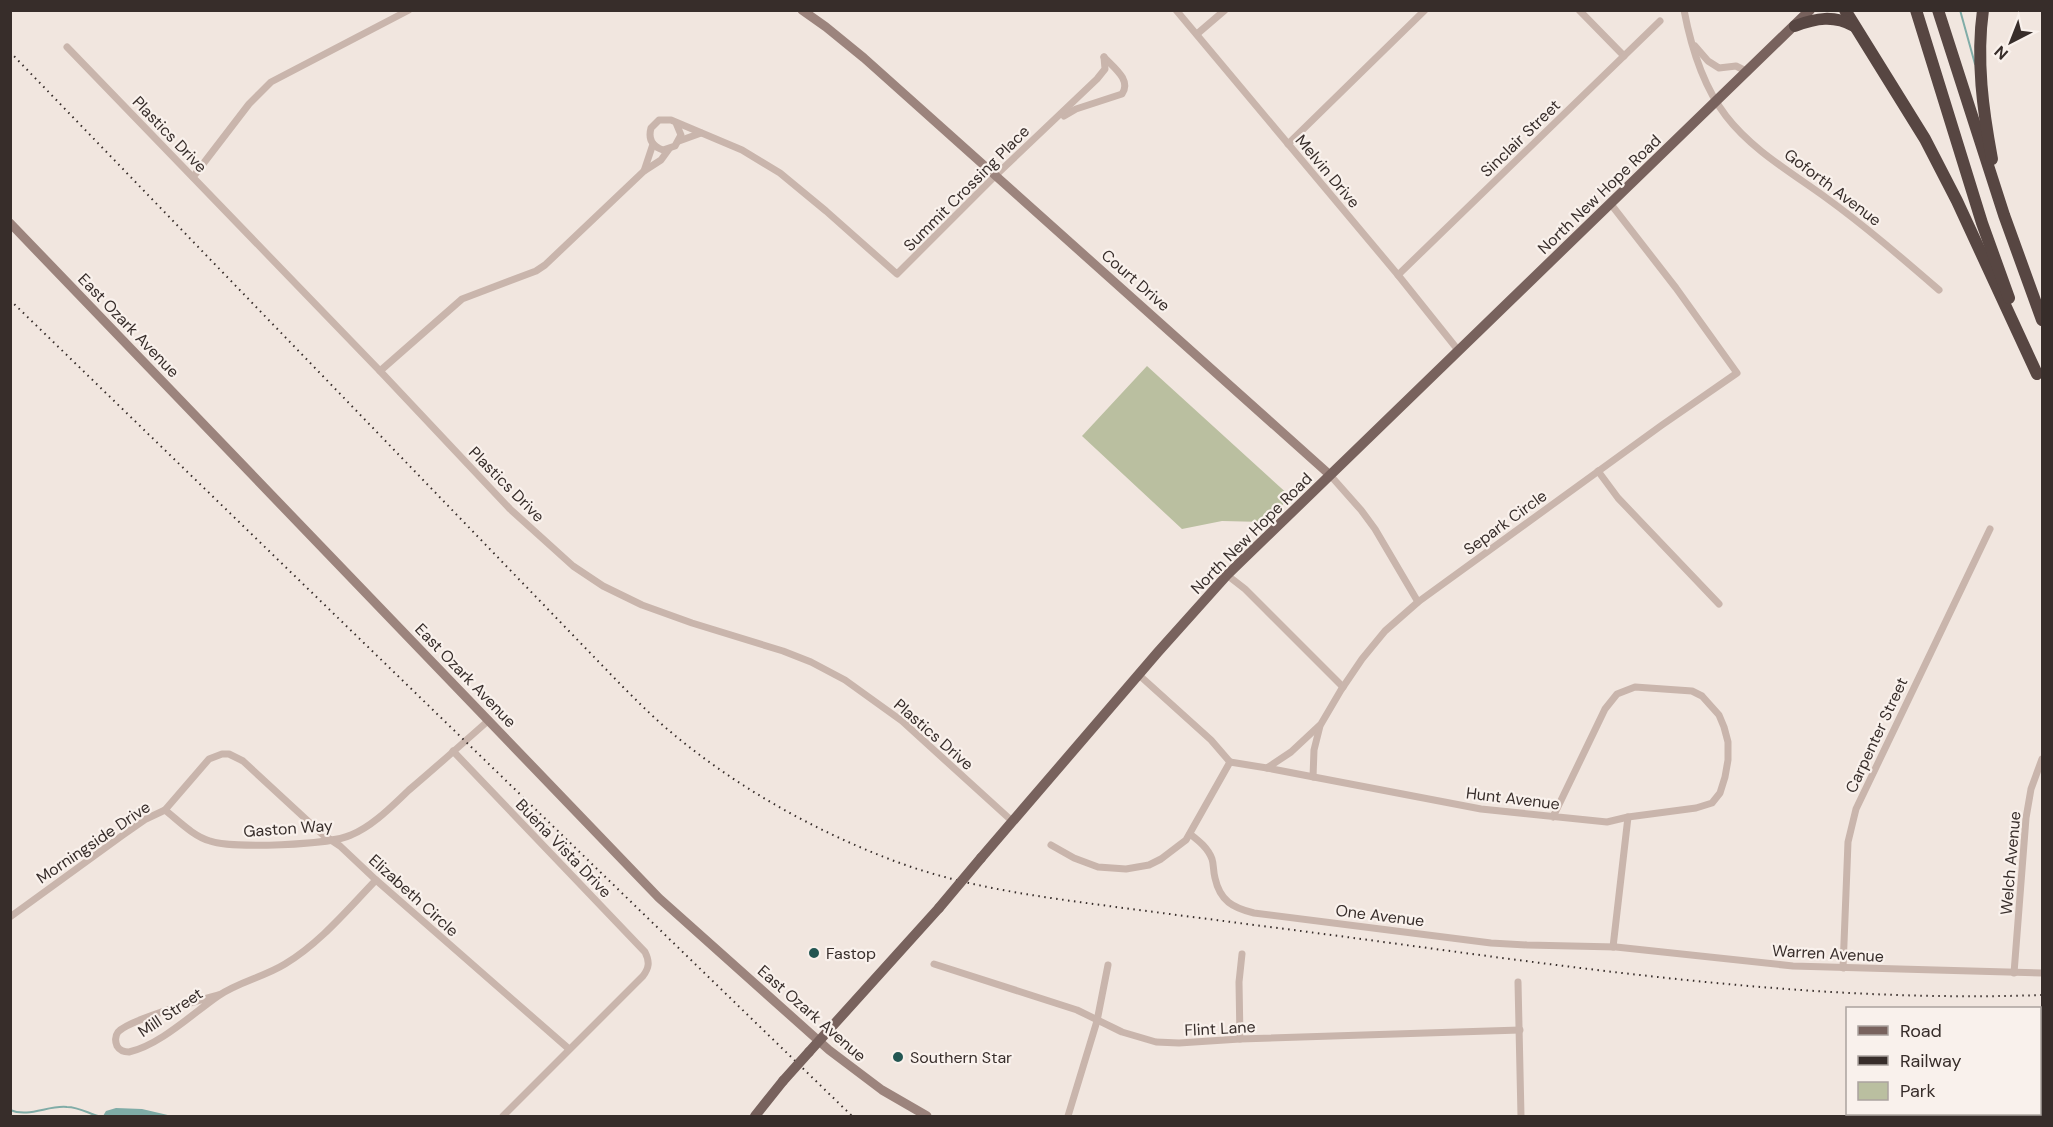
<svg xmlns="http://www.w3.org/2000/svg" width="2053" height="1127" font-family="'DM Sans',sans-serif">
	<rect width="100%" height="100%" fill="#f1e6df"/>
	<path fill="#babfa0" d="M 1147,366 L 1291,497 L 1264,522 L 1222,521 L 1182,529 L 1082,436 Z"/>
	<path fill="#80aca7" d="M 116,1108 L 142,1109 L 172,1116 L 103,1116 L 106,1111 Z"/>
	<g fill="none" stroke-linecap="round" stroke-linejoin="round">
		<g stroke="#80aca7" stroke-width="2">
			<path d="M 1960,10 L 1975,64"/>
			<path d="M 10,1110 C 29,1118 48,1105 67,1107 C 78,1107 88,1113 98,1116"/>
		</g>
		<g stroke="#c9b5ac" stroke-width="7">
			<path d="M 1176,10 L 1398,275 L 1458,350"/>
			<path d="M 1579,10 L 1624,56"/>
			<path d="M 1684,10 C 1691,47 1703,86 1726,116 C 1752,150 1792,173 1825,197 C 1865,226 1902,258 1939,290"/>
			<path d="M 1197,34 L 1225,10"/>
			<path d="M 1695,46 L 1708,61 L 1719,68 L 1736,66 L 1748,72"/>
			<path d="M 67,47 L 380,371 L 510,509 L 573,566 L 603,586 L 642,605 L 692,623 L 783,651 L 811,662 L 845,680 L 902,721 L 1012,821"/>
			<path d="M 1064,116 L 1076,109 L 1122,94 C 1132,80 1113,67 1104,57"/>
			<path d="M 676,123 L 681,135 L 675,146 L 663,150 C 652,146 648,139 651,128 L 659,120 L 671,120 L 742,150 L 780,173 L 826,211 L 897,274 L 995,176 L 1097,79 L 1105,69 L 1104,57"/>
			<path d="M 679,141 L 701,133"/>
			<path d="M 1288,144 L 1425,10"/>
			<path d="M 644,171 L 653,144"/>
			<path d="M 193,177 L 249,104 L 271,82 L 409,10"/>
			<path d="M 1398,275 L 1660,21"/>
			<path d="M 380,371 L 462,299 L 536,271 L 545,265 L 644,171 L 661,160 L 669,149"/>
			<path d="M 1598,471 L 1618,498 L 1719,604"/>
			<path d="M 1330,475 L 1361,510 L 1375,529 L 1418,602"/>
			<path d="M 1227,575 L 1245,589 L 1343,687"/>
			<path d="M 1139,675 L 1211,740 L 1230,762"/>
			<path d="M 453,751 L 645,952 C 650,962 649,968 643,976 L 503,1116"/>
			<path d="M 1230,762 L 1267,768 L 1291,752 L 1321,724 L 1341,690 L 1362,659 L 1385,631 L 1418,602 L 1662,425 L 1737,373 L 1676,288 L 1610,203"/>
			<path d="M 1267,768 L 1481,809 L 1607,822 L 1628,817 L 1696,808 L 1712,803 L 1720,793 L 1725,777 L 1728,760 L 1728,742 L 1724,727 L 1719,715 L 1702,696 L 1692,691 L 1635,687 L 1617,694 L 1605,709 L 1553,817"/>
			<path d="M 1313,777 L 1314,750 L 1320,726"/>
			<path d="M 165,810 C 179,821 193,836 210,841 C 232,849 331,845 351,835 C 373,826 392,806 409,790 C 436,767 462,744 489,720"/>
			<path d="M 1190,834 C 1199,841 1208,848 1212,859 C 1214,865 1213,871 1215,878 C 1220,901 1233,908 1254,913 L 1491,943 L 1527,945 L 1616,947 L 1793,966 L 2042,973"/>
			<path d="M 1051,845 L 1074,858 L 1098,867 L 1126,869 L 1149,865 L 1161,859 L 1186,840 L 1230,762"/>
			<path d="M 10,917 L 123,835 L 146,819 L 165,810 L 209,759 L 222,754 L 229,754 L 243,761 L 322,834 L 340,846 L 376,880 L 569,1049"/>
			<path d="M 1613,947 L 1628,817"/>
			<path d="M 934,964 L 1077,1010 L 1122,1032 L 1156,1042 L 1179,1043 L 1240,1039 L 1520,1030"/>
			<path d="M 1843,968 L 1848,842 L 1856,809 L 1990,529"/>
			<path d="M 2014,973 L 2026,818 L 2031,789 L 2042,759"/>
			<path d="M 1518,982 L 1521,1116"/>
			<path d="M 221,994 C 201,1000 130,1019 118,1032 C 115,1036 115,1041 117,1046 C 120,1051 124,1052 129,1052 C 160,1045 192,1014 218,996 C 238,982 264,977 285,964 C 320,943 347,910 376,880"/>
			<path d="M 1240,1039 L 1239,982 L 1242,954"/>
			<path d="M 1068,1116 L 1097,1021 L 1108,965"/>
		</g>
		<g stroke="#9c847d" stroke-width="9">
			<path d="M 802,10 L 826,27 L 864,58 L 1330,475"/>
			<path d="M 10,223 L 659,898 L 829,1050 L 882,1090 L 927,1116"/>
		</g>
		<g stroke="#78625d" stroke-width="10">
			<path d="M 981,858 L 1158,652 L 1227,575 L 1810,10"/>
			<path d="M 809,1052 L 939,908"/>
			<path d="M 755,1116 L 783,1081"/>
		</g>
		<g stroke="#574642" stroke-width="12">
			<path d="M 1845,10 L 1925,139 L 1957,201 L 2037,374"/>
			<path d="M 1916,10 L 1982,223 L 2009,298"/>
			<path d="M 1938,10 L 2004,215 L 2042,320"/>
			<path d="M 1983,10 C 1976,60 1983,111 1992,159"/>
			<path d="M 1795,26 C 1816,18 1834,15 1854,26"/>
		</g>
		<g stroke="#372d2a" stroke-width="2" stroke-dasharray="1.5 4.5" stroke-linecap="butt">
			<path d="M 10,52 L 623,687 C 637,701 651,715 666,728 C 734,786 814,831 897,862 C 968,888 1042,897 1116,907 C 1177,915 1239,923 1301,931 C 1547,963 1793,1004 2042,995"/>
			<path d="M 10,300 L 852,1116"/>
		</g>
		<g stroke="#78625d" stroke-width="10">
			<path d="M 939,908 L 981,858"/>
			<path d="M 783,1081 L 809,1052"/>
		</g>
	</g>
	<g fill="#235652" stroke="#f9f1ec" stroke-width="2">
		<circle cx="814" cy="953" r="6"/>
		<circle cx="898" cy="1057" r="6"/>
	</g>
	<g text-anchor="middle" stroke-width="4.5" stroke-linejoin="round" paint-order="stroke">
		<g font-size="16" fill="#372d2a" stroke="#f9f1ec">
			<text transform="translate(170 134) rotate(46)" y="6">Plastics Drive</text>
			<text transform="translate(1520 138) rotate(-44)" y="6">Sinclair Street</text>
			<text transform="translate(1328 171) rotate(50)" y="6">Melvin Drive</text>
			<text transform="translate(1833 187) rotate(37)" y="6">Goforth Avenue</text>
			<text transform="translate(966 188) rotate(-45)" y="6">Summit Crossing Place</text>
			<text transform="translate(1599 194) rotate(-44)" y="6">North New Hope Road</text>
			<text transform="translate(1136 280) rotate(41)" y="6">Court Drive</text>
			<text transform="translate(129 325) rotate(46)" y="6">East Ozark Avenue</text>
			<text transform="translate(507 484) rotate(45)" y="6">Plastics Drive</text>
			<text transform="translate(1505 522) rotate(-36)" y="6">Separk Circle</text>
			<text transform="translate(1251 533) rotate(-45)" y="6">North New Hope Road</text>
			<text transform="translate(466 675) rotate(46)" y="6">East Ozark Avenue</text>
			<text transform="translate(934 734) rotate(41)" y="6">Plastics Drive</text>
			<text transform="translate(1876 735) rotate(-65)" y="6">Carpenter Street</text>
			<text transform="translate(1513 798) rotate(7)" y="6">Hunt Avenue</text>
			<text transform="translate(288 828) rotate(-4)" y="6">Gaston Way</text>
			<text transform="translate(93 842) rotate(-34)" y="6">Morningside Drive</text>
			<text transform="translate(564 848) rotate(46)" y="6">Buena Vista Drive</text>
			<text transform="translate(2010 863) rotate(-85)" y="6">Welch Avenue</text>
			<text transform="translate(414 895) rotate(42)" y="6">Elizabeth Circle</text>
			<text transform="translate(1380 915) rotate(7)" y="6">One Avenue</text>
			<text transform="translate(1828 953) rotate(3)" y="6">Warren Avenue</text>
			<text transform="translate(170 1012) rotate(-34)" y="6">Mill Street</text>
			<text transform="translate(812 1013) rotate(41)" y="6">East Ozark Avenue</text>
			<text transform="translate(1220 1028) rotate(-3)" y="6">Flint Lane</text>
		</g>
		<g font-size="16" fill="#372d2a" stroke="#f9f1ec" text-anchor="start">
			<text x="826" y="959">Fastop</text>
			<text x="910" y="1063">Southern Star</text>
		</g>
	</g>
	<rect width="2053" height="1127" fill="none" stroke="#372d2a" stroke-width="24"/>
	<rect x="1846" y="1007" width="195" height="108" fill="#f9f1ec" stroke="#aba39e" stroke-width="1.5"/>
	<rect x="1858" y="1026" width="30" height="9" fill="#78625d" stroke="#aba39e" stroke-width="1.5"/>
	<text x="1900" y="1037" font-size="18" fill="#372d2a">Road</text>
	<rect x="1858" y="1056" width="30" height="9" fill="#372d2a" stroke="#aba39e" stroke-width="1.5"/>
	<text x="1900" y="1067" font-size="18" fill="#372d2a">Railway</text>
	<rect x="1858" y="1082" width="30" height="18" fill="#babfa0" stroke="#aba39e" stroke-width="1.5"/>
	<text x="1900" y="1097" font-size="18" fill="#372d2a">Park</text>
	<g transform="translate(2011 42) rotate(222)" stroke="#f9f1ec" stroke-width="4.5" paint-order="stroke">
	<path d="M0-4.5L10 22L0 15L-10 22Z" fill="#372d2a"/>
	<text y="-9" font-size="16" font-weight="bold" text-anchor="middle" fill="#372d2a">N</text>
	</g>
</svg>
